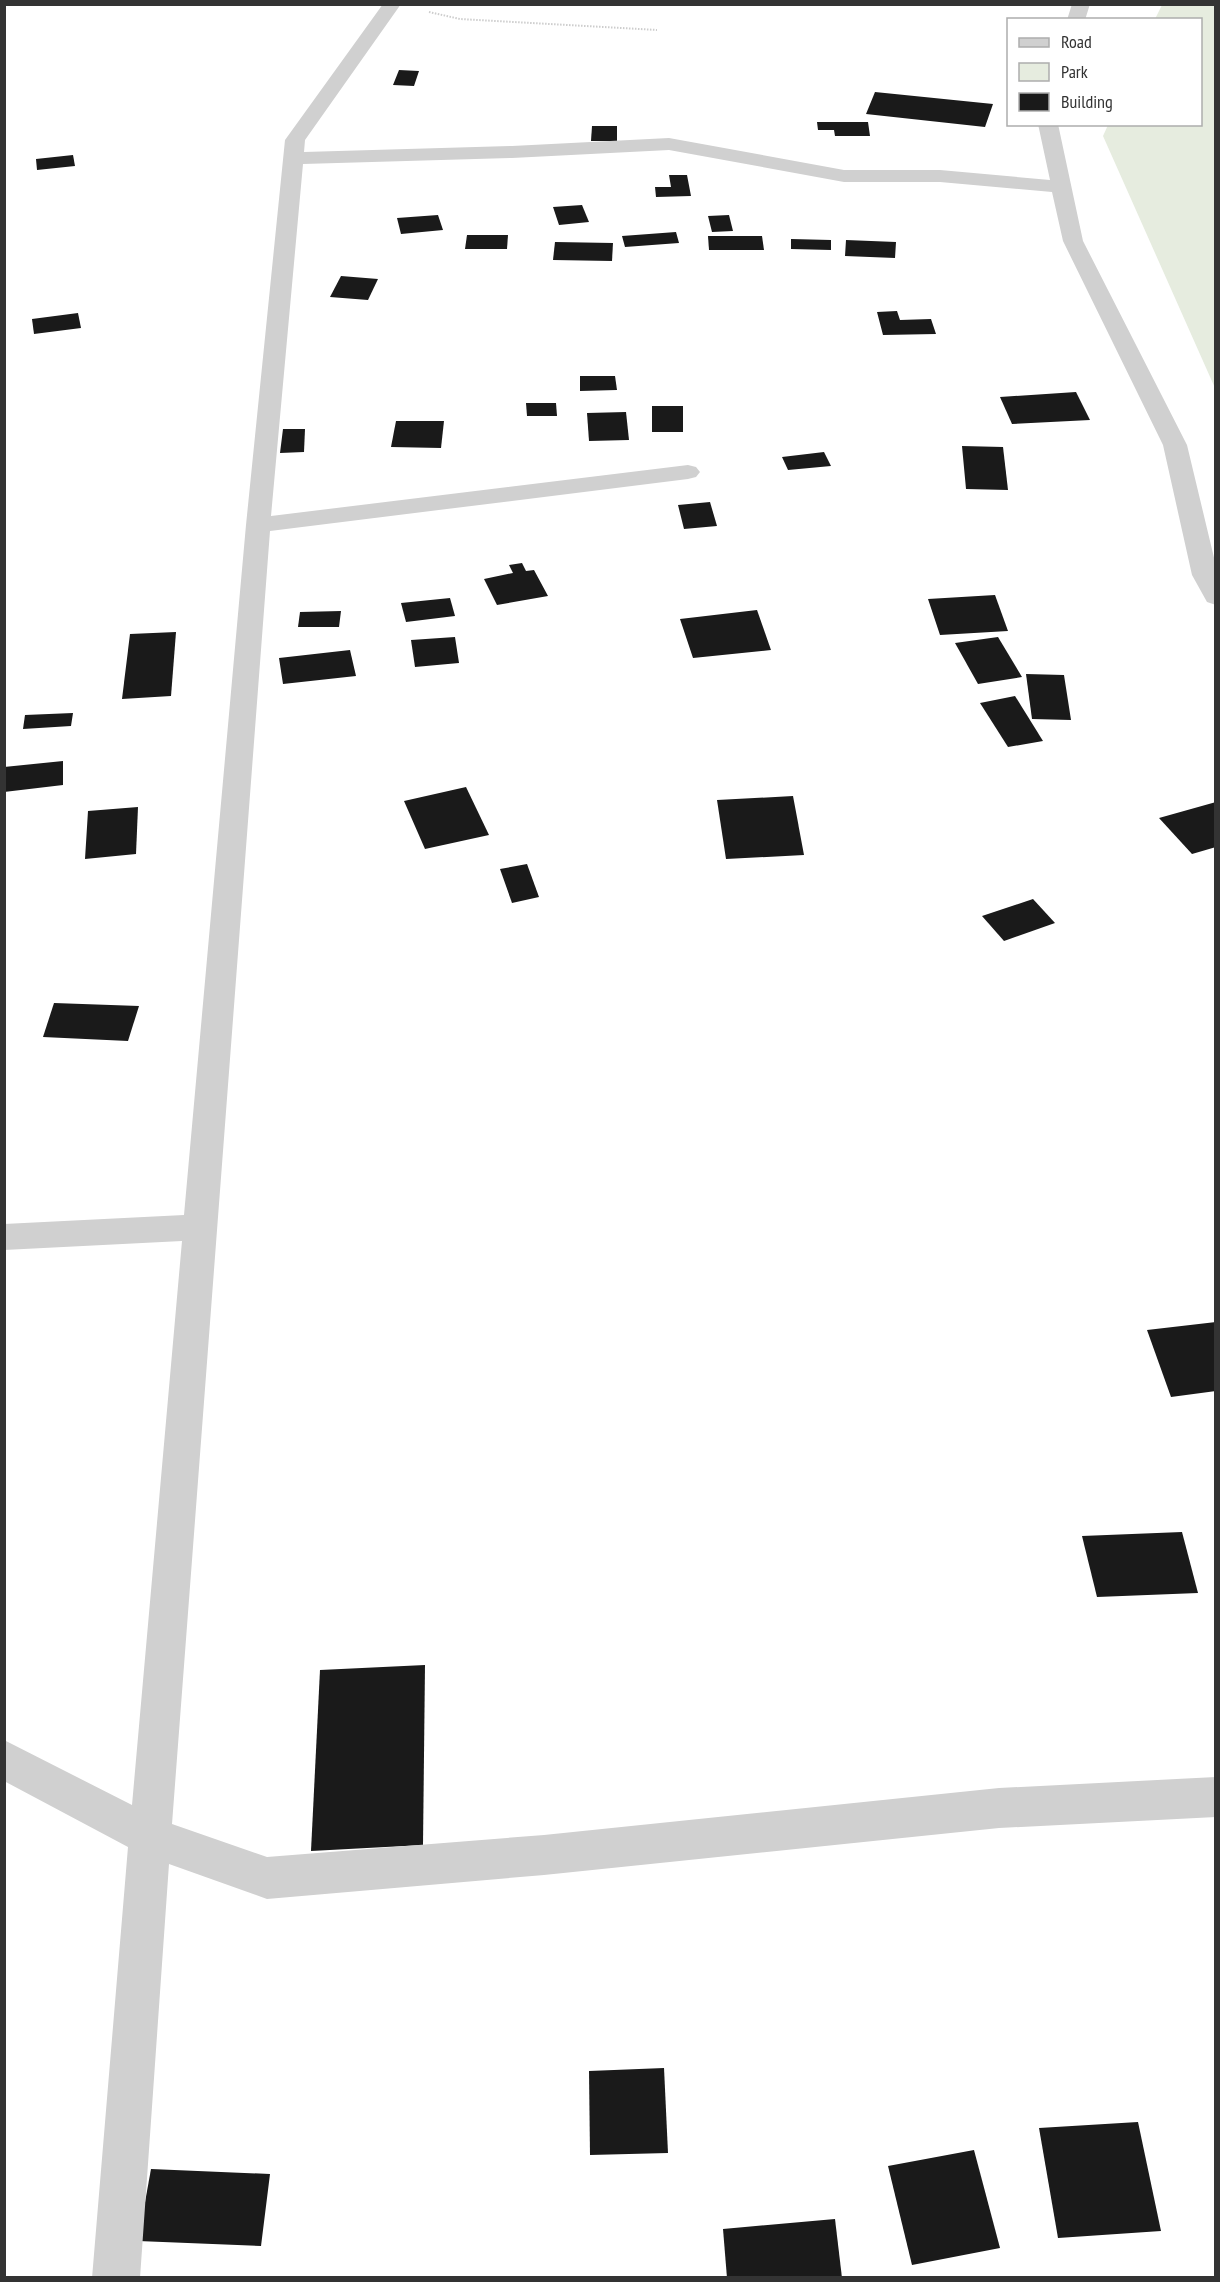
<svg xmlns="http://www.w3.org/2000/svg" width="1220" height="2282" font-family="'PT Sans Narrow',sans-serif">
	<rect width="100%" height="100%" fill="#fff"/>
	<path fill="#e6ecdf" d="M 1162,5 L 1215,5 L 1215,388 L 1103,136 L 1108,125 L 1200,124 L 1200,20 L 1155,19 Z"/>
	<g fill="#1a1a1a">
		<path d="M 399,70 L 419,71 L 414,86 L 393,85 Z"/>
		<path d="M 875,92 L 993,104 L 985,127 L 866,114 Z"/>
		<path d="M 817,122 L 868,122 L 870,136 L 835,136 L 834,130 L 818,130 Z"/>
		<path d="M 592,126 L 617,126 L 617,141 L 591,141 Z"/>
		<path d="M 73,155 L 75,166 L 37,170 L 36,159 Z"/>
		<path d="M 669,175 L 687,175 L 691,196 L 656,197 L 655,187 L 671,187 Z"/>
		<path d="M 582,205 L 589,222 L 559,225 L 553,207 Z"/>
		<path d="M 438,215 L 443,230 L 401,234 L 397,218 Z"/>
		<path d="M 729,215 L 733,231 L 712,232 L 708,216 Z"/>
		<path d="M 676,232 L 679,243 L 625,247 L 622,236 Z"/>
		<path d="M 467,235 L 508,235 L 507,249 L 465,249 Z"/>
		<path d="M 708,236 L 762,236 L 764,250 L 709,250 Z"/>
		<path d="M 791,239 L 831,240 L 831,250 L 791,249 Z"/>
		<path d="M 846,240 L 896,242 L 895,258 L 845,256 Z"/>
		<path d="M 555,242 L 613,243 L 612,261 L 553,260 Z"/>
		<path d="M 341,276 L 378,279 L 368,300 L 330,297 Z"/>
		<path d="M 897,311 L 900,320 L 931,319 L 936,334 L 883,335 L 877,312 Z"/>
		<path d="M 78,313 L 81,328 L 34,334 L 32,319 Z"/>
		<path d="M 580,376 L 615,376 L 617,390 L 580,391 Z"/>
		<path d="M 1076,392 L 1090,420 L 1012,424 L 1000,397 Z"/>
		<path d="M 526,403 L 556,403 L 557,416 L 527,416 Z"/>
		<rect x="652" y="406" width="31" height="26"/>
		<path d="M 626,412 L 629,440 L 589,441 L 587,413 Z"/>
		<path d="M 396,421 L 444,421 L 441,448 L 391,447 Z"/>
		<path d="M 283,429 L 305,429 L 304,452 L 280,453 Z"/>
		<path d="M 962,446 L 1003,447 L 1008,490 L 966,489 Z"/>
		<path d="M 824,452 L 831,466 L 788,470 L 782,457 Z"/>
		<path d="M 710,502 L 717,526 L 684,529 L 678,505 Z"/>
		<path d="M 522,563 L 526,571 L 534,570 L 548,596 L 497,605 L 484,579 L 513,573 L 509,565 Z"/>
		<path d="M 995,595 L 1008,631 L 940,635 L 928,599 Z"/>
		<path d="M 450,598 L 455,616 L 406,622 L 401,603 Z"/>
		<path d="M 757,610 L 771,650 L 693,658 L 680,619 Z"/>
		<path d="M 341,611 L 339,627 L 298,627 L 300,612 Z"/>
		<path d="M 176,632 L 171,696 L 122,699 L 130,634 Z"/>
		<path d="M 455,637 L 459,663 L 415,667 L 411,640 Z"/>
		<path d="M 998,637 L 1022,677 L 978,684 L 955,643 Z"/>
		<path d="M 350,650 L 356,676 L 283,684 L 279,658 Z"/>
		<path d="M 1026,674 L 1064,675 L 1071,720 L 1032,719 Z"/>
		<path d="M 1015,696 L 1043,741 L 1008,747 L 980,703 Z"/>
		<path d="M 73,713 L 71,726 L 23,729 L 25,715 Z"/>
		<path d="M 63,761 L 63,785 L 4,792 L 4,767 Z"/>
		<path d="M 466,787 L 489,835 L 425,849 L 404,801 Z"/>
		<path d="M 793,796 L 804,855 L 726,859 L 717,800 Z"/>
		<path d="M 1216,802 L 1216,847 L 1192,854 L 1159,818 Z"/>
		<path d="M 138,807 L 136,854 L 85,859 L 88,811 Z"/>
		<path d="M 527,864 L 539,897 L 512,903 L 500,869 Z"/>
		<path d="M 1033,899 L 1055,923 L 1004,941 L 982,916 Z"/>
		<path d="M 54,1003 L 139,1006 L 128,1041 L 43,1037 Z"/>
		<path d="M 1216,1322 L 1216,1391 L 1171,1397 L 1147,1330 Z"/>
		<path d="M 1182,1532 L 1198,1593 L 1097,1597 L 1082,1536 Z"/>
		<path d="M 425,1665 L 423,1845 L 311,1851 L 320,1670 Z"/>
		<path d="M 664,2068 L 668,2153 L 590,2155 L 589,2071 Z"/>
		<path d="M 1138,2122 L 1161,2231 L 1058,2238 L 1039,2128 Z"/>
		<path d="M 974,2150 L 1000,2248 L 912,2265 L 888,2166 Z"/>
		<path d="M 151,2169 L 270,2174 L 261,2246 L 138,2241 Z"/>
		<path d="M 835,2219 L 842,2278 L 727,2278 L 723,2229 Z"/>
	</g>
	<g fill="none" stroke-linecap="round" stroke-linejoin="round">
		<path stroke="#cdcdcd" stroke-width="2" stroke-dasharray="1.5 1.5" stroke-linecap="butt" d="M 429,12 L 460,19 L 657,30"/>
		<g fill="#d0d0d0" fill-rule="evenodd">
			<path d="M 383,4 L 401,4 L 305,140 L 304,152 L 512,146 L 669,138 L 844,170 L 940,170 L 1050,180 L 1038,124 L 1058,124 L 1083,241 L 1187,445 L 1216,566 L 1216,605 L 1207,602 L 1192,575 L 1163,445 L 1063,241 L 1052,192 L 940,182 L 844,182 L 669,150 L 512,158 L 303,164 L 271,516 L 688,465 L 696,467 L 700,472 L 696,477 L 688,479 L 270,531 L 172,1824 L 267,1857 L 544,1835 L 999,1788 L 1216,1777 L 1216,1817 L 999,1828 L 544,1875 L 267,1899 L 169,1864 L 140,2278 L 92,2278 L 128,1847 L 4,1781 L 4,1740 L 132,1805 L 182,1241 L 4,1250 L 4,1224 L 184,1215 L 246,525 L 285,140 Z"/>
			<path d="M 1072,4 L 1090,4 L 1085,20 L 1067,20 Z"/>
		</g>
	</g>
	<rect width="1220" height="2282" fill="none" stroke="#333333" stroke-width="12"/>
	<rect x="1007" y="18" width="195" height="108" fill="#ffffff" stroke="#adadad" stroke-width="1.5"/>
	<rect x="1019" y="38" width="30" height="9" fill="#d0d0d0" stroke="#adadad" stroke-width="1.5"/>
	<text x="1061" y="48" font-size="18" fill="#333333">Road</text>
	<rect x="1019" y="63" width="30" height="18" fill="#e6ecdf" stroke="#adadad" stroke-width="1.5"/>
	<text x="1061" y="78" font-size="18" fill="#333333">Park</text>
	<rect x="1019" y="93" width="30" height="18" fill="#1a1a1a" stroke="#adadad" stroke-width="1.5"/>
	<text x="1061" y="108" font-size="18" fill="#333333">Building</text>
</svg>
